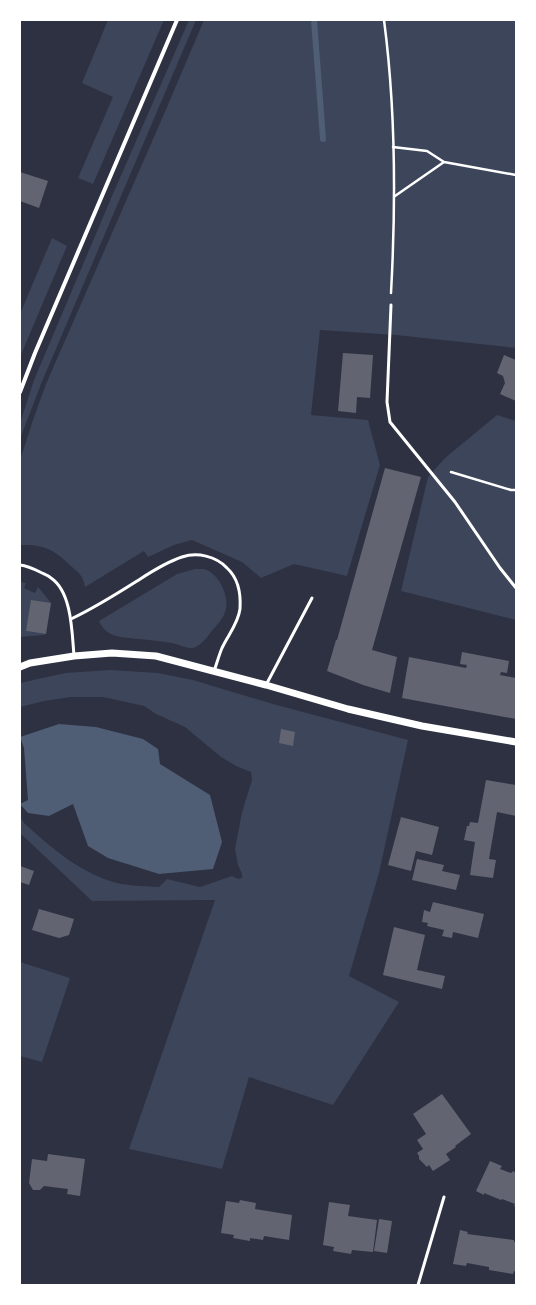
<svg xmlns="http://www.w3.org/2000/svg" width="536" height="1305" font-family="'Golos Text',sans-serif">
	<rect width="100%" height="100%" fill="#2d3142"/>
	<g fill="#3c4559">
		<path d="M 108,20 L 164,20 L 93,184 L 78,178 L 113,97 L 82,83 Z"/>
		<path d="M 189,20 L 196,20 L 41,384 L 20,439 L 20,423 L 34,380 L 112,196 Z"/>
		<path d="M 204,20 L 516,20 L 516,348 L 396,335 L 320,330 L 311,415 L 368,420 L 380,465 L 347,576 L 294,564 L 261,578 L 242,562 L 192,540 L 174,545 L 148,557 L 144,551 L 85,587 C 83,576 80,574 72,567 C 55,550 44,544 20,545 L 20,460 L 33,420 L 46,384 L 164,114 Z"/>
		<path d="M 52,238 L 67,246 L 20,357 L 20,314 Z"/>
		<path d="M 497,415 L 516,421 L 516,620 L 401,591 L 428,477 L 445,458 Z"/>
		<path d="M 195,569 C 198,569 201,569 204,569 C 219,573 229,596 226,609 C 224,618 217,625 211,632 C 207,638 200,646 193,648 C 187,649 178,644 172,643 C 161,641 149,640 138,639 C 122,637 106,638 99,621 L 177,574 Z"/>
		<path d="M 20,582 L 26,583 L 24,588 L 35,593 L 38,587 L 51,603 L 26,631 L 46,634 L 43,635 L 20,637 Z"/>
		<path d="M 110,670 L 158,673 L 193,680 L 273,704 L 408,740 L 379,873 L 349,976 L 399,1002 L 333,1105 L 249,1077 L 222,1169 L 129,1149 L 215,900 L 92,901 L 20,833 L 20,817 L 24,823 C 51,847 75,869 110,881 C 125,886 143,886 159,887 L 167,879 L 200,887 L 232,876 L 238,879 L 242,878 L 242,874 L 238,865 L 235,849 L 242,812 L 252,780 L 251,772 L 236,766 L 221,757 L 185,727 L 156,714 L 144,706 L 103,697 L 71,697 L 44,701 L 20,707 L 20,683 L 65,673 Z"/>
		<path d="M 20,962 L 70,978 L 42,1062 L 20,1056 Z"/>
	</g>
	<path fill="#4f5d75" d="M 59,724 L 96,727 L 143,739 L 158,749 L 160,764 L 210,795 L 222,842 L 213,869 L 159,874 L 108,858 L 88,846 L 73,804 L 49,816 L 28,813 L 20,804 L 28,800 L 24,748 L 20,737 Z"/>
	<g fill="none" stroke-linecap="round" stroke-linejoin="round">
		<path stroke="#4f5d75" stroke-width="6" d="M 314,20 L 323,139"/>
	</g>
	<g fill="#626471">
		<path d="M 20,172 L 48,181 L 39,208 L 20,201 Z"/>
		<path d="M 343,353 L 373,355 L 370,398 L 357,397 L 356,413 L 338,411 Z"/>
		<path d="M 504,355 L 516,360 L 516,401 L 500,394 L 505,383 L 503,376 L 497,373 Z"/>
		<path d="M 385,468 L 421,477 L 372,650 L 397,657 L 390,693 L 363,685 L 327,671 L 336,640 L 337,640 Z"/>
		<path d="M 31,600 L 51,603 L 46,634 L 26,631 Z"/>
		<path d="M 462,652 L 509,661 L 507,673 L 501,672 L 500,675 L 516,678 L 516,719 L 402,698 L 409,657 L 466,668 L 467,665 L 460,664 Z"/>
		<path d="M 281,729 L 295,732 L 293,746 L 279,743 Z"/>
		<path d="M 486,780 L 516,785 L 516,816 L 497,812 L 489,859 L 496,860 L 493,878 L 470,875 L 475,842 L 464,840 L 467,826 L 469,826 L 470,822 L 478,823 Z"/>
		<path d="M 401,817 L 439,827 L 432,855 L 416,851 L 411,871 L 388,865 Z"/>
		<path d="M 417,859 L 444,865 L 442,871 L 460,875 L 456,890 L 412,880 Z"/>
		<path d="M 20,866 L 34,871 L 29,885 L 20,882 Z"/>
		<path d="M 433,902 L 484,914 L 478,938 L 453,932 L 452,938 L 442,936 L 444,930 L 427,926 L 428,923 L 422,922 L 424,910 L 430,912 Z"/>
		<path d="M 39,909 L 74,919 L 69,935 L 59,938 L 32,930 Z"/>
		<path d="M 394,927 L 425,935 L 417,970 L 445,976 L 442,989 L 383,975 Z"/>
		<path d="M 442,1094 L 471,1134 L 455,1146 L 456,1147 L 446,1154 L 450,1160 L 433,1171 L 429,1165 L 427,1167 L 419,1159 L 419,1156 L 417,1153 L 423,1149 L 417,1140 L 426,1134 L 413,1114 Z"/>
		<path d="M 48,1154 L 85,1159 L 80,1196 L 67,1194 L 68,1189 L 44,1186 L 40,1190 L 33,1190 L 29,1183 L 32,1159 L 47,1161 Z"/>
		<path d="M 490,1161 L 502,1166 L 500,1169 L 511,1173 L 513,1171 L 516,1173 L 516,1207 L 514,1206 L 515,1204 L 502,1199 L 501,1200 L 484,1193 L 484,1195 L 476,1191 Z"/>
		<path d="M 240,1200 L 256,1203 L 255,1209 L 292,1215 L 289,1240 L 264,1236 L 263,1240 L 250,1238 L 250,1241 L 233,1238 L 234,1235 L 221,1233 L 226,1201 L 239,1203 Z"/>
		<path d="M 329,1202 L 350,1205 L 348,1216 L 377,1220 L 373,1252 L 352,1250 L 351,1254 L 333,1251 L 334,1247 L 323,1245 Z"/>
		<path d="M 379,1219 L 392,1221 L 387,1253 L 374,1251 Z"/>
		<path d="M 460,1230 L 468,1232 L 467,1234 L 514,1240 L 514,1242 L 516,1242 L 516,1272 L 514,1271 L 513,1274 L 489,1270 L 489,1267 L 467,1263 L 466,1266 L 453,1264 Z"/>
	</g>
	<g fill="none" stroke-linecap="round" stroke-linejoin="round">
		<g stroke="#fff" stroke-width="2.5">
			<path d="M 384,20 C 396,111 396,202 391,293"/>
			<path d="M 393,147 L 427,151 L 444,162 L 516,175"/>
			<path d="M 395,196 L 444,162"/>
			<path d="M 451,472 L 511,490 L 516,490"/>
		</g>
		<g stroke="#fff" stroke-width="3">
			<path d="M 391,305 L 387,402 L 390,422 L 455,502 L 500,568 L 516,588"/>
			<path d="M 20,565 C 28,566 34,569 40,572 C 44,574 48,575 51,578 C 72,592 72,633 74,656"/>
			<path d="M 71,619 C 94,608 115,595 137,581 C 151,572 166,562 182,557 C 197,552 216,556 227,568 C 238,578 241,594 240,609 C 238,624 228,635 222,648 C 219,655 217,663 214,671"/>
			<path d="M 266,685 L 312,598"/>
			<path d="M 418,1285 L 444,1197"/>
		</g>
		<path stroke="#fff" stroke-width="4" d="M 20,392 L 35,353 L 177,20"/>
		<path stroke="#fff" stroke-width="7" d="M 20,667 L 30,663 L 74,656 L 112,653 L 156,656 L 266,685 L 348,709 L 422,726 L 516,742"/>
	</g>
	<rect width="536" height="1305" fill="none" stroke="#ffffff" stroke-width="42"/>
</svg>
